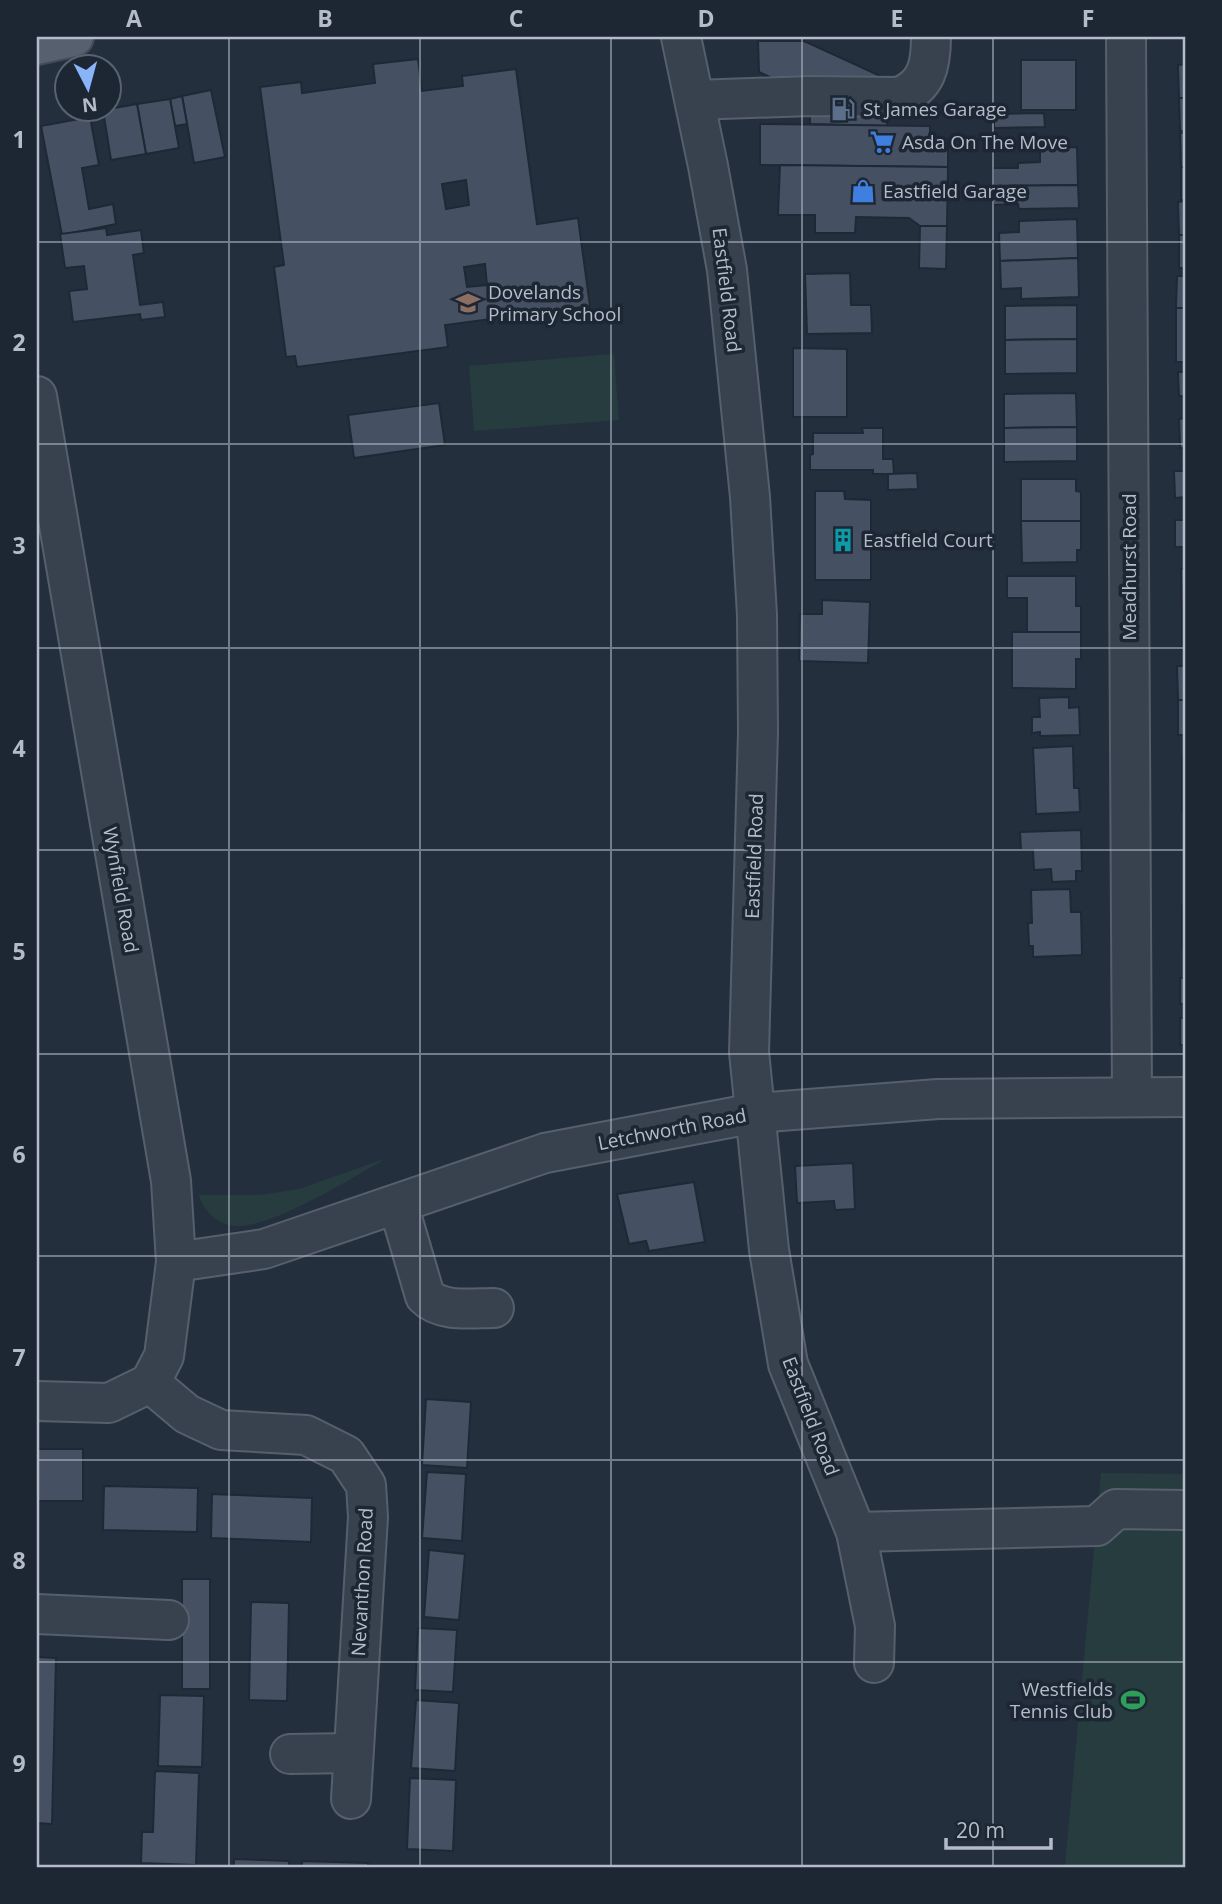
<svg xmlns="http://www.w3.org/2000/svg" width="1222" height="1904" font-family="'Open Sans',sans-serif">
	<rect width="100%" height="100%" fill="#242f3e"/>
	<g fill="#263c3f">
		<path d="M 614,354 L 619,420 L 474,431 L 469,366 Z"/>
		<path d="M 387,1158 C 352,1178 277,1225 239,1226 C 221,1227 203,1212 199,1195 L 260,1195 L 299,1189 Z"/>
		<path d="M 1101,1473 L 1185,1474 L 1185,1867 L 1091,1867 L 1065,1865 Z"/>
	</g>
	<g fill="#455162" stroke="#1f2835" stroke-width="2" fill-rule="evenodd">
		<path d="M 758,41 L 804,41 L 887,79 L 887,126 L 810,124 L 810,96 L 759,72 Z"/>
		<path d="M 418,59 L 422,91 L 463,86 L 462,76 L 516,69 L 537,224 L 578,218 L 590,306 L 445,325 L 448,347 L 297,367 L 295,356 L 286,357 L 274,267 L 284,265 L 260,87 L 301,82 L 302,93 L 375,83 L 373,64 ZM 466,180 L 469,205 L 446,209 L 442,184 ZM 485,264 L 487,285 L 467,287 L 464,267 Z"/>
		<rect x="1021" y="60" width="55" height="50"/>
		<path d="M 1185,64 L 1185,98 L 1179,98 L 1178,65 Z"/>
		<path d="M 211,90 L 225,157 L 194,163 L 182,96 Z"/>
		<path d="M 182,96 L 187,124 L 175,126 L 170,99 Z"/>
		<path d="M 1179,98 L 1185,98 L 1185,131 L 1180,131 Z"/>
		<path d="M 170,99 L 179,148 L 146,154 L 137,104 Z"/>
		<path d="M 137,104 L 146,154 L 111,160 L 103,110 Z"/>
		<path d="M 1044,113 L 1045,127 L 994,128 L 994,114 Z"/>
		<path d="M 90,117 L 99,165 L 82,168 L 89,209 L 113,204 L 116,224 L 62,235 L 41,126 Z"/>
		<path d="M 760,124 L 930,126 L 930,139 L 948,139 L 948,167 L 760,165 Z"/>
		<path d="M 1180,133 L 1185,133 L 1185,167 L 1181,167 Z"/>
		<path d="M 1077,147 L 1078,185 L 993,186 L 993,168 L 1018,168 L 1018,163 L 1040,162 L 1040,148 Z"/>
		<path d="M 780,165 L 948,167 L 947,226 L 920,226 L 909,218 L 856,217 L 855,233 L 815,233 L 815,215 L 778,215 Z"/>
		<rect x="1181" y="167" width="4" height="33"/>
		<path d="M 1078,185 L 1079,208 L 1019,209 L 1018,204 L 993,205 L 993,186 Z"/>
		<path d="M 1185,201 L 1185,235 L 1179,235 L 1178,202 Z"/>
		<path d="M 1077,219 L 1078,258 L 1000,261 L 999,233 L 1019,232 L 1019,221 Z"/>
		<path d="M 920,226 L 947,226 L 946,269 L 919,268 Z"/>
		<path d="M 106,228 L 107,235 L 141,230 L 144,253 L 133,255 L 140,305 L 163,302 L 165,317 L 141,320 L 140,314 L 73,322 L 69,291 L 87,289 L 84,266 L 65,268 L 60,234 Z"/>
		<rect x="1179" y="235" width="6" height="33"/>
		<path d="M 1078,258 L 1079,297 L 1021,299 L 1021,288 L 1001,289 L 1000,261 Z"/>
		<path d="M 850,273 L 851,305 L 871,305 L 872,333 L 807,334 L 805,274 Z"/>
		<path d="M 1177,276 L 1185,276 L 1185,308 L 1176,308 Z"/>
		<path d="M 1077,305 L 1077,339 L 1005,340 L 1005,306 Z"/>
		<rect x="1176" y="308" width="9" height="54"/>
		<path d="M 1077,339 L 1077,373 L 1005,374 L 1005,340 Z"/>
		<path d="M 793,348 L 847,349 L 847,417 L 793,417 Z"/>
		<path d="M 1178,372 L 1185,372 L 1185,396 L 1179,396 Z"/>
		<path d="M 1076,393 L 1077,427 L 1004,428 L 1004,394 Z"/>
		<path d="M 439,403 L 445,445 L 354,458 L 348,415 Z"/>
		<path d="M 1185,418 L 1185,448 L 1180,448 L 1179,419 Z"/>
		<path d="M 1077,427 L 1077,461 L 1004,462 L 1004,428 Z"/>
		<path d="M 862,428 L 883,428 L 883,459 L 893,459 L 894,474 L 873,474 L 873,470 L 810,470 L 810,455 L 813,454 L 813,433 L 863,433 Z"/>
		<path d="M 1174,471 L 1185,471 L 1185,497 L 1175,498 Z"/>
		<path d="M 917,473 L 918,489 L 888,490 L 888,474 Z"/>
		<path d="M 1021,479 L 1076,479 L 1076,491 L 1081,492 L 1081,521 L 1021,521 Z"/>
		<path d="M 815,491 L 844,491 L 845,499 L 871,500 L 871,580 L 815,580 Z"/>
		<path d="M 815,491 L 844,491 L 845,499 L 871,500 L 871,580 L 815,580 Z"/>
		<rect x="1175" y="520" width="10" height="27"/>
		<path d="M 1021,521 L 1081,521 L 1081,550 L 1077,550 L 1077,562 L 1022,563 Z"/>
		<path d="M 1181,569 L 1185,569 L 1185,610 L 1182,610 Z"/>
		<path d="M 1007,576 L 1076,576 L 1076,606 L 1081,606 L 1081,632 L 1027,632 L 1027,598 L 1007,598 Z"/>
		<path d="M 822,600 L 870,602 L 868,663 L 799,661 L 800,614 L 822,614 Z"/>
		<rect x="1182" y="610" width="3" height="40"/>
		<path d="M 1012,632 L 1081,632 L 1081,659 L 1076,659 L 1076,689 L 1012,688 Z"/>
		<path d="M 1177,666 L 1185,666 L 1185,700 L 1178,700 Z"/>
		<path d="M 1069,697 L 1069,708 L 1079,707 L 1080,735 L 1040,736 L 1040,732 L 1032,733 L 1032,717 L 1040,717 L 1039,698 Z"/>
		<rect x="1178" y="700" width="7" height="35"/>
		<path d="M 1073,746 L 1074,788 L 1079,788 L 1080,812 L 1036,814 L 1033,748 Z"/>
		<rect x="1182" y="755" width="3" height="57"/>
		<path d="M 1081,830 L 1082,871 L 1076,871 L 1076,881 L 1052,882 L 1051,869 L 1034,870 L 1033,850 L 1021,850 L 1020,832 Z"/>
		<path d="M 1070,889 L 1071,912 L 1081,912 L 1082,955 L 1033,957 L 1033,946 L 1029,946 L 1028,923 L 1032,923 L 1031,890 Z"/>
		<rect x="1182" y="906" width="3" height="43"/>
		<rect x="1180" y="978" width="5" height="26"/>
		<rect x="1180" y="1018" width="5" height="27"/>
		<path d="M 853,1163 L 855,1209 L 835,1210 L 834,1201 L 797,1203 L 795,1166 Z"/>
		<path d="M 694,1182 L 705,1242 L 649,1251 L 646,1241 L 629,1244 L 617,1194 Z"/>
		<path d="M 426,1399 L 471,1402 L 467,1468 L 422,1465 Z"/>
		<rect x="37" y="1449" width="46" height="52"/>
		<path d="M 427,1472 L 466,1474 L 462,1541 L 422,1538 Z"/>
		<path d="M 104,1486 L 198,1488 L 197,1532 L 103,1530 Z"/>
		<path d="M 212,1494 L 312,1498 L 311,1542 L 211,1538 Z"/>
		<path d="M 429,1550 L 465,1554 L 459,1620 L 424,1617 Z"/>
		<rect x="182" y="1579" width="28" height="110"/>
		<path d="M 251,1602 L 289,1603 L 287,1701 L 249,1700 Z"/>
		<path d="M 418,1628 L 457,1630 L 453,1692 L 415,1690 Z"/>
		<path d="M 37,1657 L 56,1658 L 52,1824 L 37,1823 Z"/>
		<path d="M 160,1695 L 204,1696 L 202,1767 L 158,1766 Z"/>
		<path d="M 416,1700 L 459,1703 L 455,1771 L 411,1768 Z"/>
		<path d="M 155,1771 L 199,1773 L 196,1865 L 141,1863 L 142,1832 L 153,1832 Z"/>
		<path d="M 410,1778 L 456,1780 L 453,1851 L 407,1849 Z"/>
		<path d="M 234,1859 L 289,1861 L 289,1867 L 234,1867 Z"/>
		<path d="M 302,1861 L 368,1863 L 368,1867 L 302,1867 Z"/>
	</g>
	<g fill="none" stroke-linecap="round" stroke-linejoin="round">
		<g stroke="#565f6c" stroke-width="42">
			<g id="minor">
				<path d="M 681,37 L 708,166 L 727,270 L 750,497 L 757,615 L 758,732 L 749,1052 L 769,1250 L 788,1364 L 856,1532 L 875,1626 L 874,1663"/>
				<path d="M 1126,37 L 1132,1097"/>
				<path d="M 695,100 L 810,96 L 899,97 C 927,86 931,65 931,37"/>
				<path d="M 37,396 L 171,1181 L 176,1262 L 164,1356 L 150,1383"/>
				<path d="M 398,1204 L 425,1296 C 442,1313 472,1308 494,1308"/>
				<path d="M 176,1262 L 264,1249 L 545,1153 L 755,1113 L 938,1099 L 1185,1097"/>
				<path d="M 37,1401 L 109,1403 L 150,1383 L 187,1414 L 221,1430 L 306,1435 L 346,1455 L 366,1485 L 368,1517 L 351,1799"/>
				<path d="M 856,1532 L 1097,1526 L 1116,1509 L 1185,1510"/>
				<path d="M 37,1614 L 169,1620"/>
				<path d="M 290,1754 L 352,1753"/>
			</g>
		</g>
		<g stroke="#414a57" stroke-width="42">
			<path id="major" d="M 37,45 L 74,37"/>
		</g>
		<use href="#minor" stroke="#38414e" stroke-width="38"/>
		<use href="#major" stroke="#56606e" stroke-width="38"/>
	</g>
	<path fill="none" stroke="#b4bcc9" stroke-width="2" stroke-opacity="0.55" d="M 229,37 L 229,1867M 420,37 L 420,1867M 611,37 L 611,1867M 802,37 L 802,1867M 993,37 L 993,1867M 37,242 L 1185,242M 37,444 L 1185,444M 37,648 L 1185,648M 37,850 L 1185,850M 37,1054 L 1185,1054M 37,1256 L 1185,1256M 37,1460 L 1185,1460M 37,1662 L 1185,1662"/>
	<defs>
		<g id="fuel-bare" transform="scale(1.89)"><path d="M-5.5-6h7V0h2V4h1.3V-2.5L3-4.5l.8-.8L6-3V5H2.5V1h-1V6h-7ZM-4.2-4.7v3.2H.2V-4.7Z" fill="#5c6f8a" stroke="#1d2633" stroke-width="2.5" paint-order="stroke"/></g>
		<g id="supermarket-bare" transform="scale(1.89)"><path d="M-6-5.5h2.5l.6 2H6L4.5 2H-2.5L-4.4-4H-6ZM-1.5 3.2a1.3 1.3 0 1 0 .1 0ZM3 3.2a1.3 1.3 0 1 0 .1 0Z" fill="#3f7fe0" stroke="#1d2633" stroke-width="2.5" paint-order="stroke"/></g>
		<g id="shop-bare" transform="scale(1.89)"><path d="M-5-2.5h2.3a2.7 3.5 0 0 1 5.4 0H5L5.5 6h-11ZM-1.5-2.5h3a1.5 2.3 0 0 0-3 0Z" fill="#3f7fe0" stroke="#1d2633" stroke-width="2.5" paint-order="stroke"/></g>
		<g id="school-bare" transform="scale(1.89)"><path d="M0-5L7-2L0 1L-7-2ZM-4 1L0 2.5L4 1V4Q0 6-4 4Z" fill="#8d6e63" stroke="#1d2633" stroke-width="2.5" paint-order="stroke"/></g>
		<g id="building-bare" transform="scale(1.89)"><path d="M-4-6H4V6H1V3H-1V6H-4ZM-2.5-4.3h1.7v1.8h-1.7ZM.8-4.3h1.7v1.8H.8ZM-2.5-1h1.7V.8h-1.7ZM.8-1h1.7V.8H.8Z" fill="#0f9aa8" stroke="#1d2633" stroke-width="2.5" paint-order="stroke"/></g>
		<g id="stadium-bare" transform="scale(1.89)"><path d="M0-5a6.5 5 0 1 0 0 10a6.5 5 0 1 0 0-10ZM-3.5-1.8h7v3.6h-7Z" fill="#2e9e5b" stroke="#1d2633" stroke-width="2.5" paint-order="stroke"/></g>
	</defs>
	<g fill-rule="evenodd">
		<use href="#fuel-bare" x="843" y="109"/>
		<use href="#supermarket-bare" x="882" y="142"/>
		<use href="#shop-bare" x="863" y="191"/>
		<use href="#school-bare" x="468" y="303"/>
		<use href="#building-bare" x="843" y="540"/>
		<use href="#stadium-bare" x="1133" y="1700"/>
	</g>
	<g text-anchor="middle" stroke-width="7" stroke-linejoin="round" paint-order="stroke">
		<g font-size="19" fill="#b4bcc9" stroke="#1d2633" text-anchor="start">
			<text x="863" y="116">St James Garage</text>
			<text x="902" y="149">Asda On The Move</text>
			<text x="883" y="198">Eastfield Garage</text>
			<text x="488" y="299">Dovelands<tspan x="488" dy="22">Primary School</tspan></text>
			<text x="863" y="547">Eastfield Court</text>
			<text x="1113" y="1696" text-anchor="end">Westfields<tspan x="1113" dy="22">Tennis Club</tspan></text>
		</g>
		<g font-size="19" fill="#b4bcc9" stroke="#1d2633">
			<text transform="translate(727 290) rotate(83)" y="7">Eastfield Road</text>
			<text transform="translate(1129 567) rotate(-90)" y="7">Meadhurst Road</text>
			<text transform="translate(754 856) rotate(-88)" y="7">Eastfield Road</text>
			<text transform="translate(121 890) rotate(80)" y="7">Wynfield Road</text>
			<text transform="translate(672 1129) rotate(-11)" y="7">Letchworth Road</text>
			<text transform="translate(811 1416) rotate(69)" y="7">Eastfield Road</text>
			<text transform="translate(362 1582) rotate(-87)" y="7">Nevanthon Road</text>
		</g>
	</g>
	<rect width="1222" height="1904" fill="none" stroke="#1d2633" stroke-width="77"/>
	<g transform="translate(88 88) rotate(174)"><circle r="33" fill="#1d2633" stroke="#59626f" stroke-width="2"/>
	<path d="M0-5L12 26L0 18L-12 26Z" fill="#8ab4f8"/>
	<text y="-10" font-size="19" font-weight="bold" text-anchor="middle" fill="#b4bcc9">N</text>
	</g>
	<path d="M946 1838v10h105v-10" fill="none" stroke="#b4bcc9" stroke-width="3.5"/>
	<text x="956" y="1838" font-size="21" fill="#b4bcc9" stroke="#1d2633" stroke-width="5" paint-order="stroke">20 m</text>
	<rect x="38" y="38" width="1146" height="1828" fill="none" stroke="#b4bcc9" stroke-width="2.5"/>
	<g font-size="23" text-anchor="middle" font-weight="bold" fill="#b4bcc9">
		<text x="134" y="27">A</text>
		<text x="325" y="27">B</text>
		<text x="516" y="27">C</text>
		<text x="706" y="27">D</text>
		<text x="897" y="27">E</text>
		<text x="1088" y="27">F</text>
		<text x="19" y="148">1</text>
		<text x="19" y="351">2</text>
		<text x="19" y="554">3</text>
		<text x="19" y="757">4</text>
		<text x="19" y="960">5</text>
		<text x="19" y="1163">6</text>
		<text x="19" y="1366">7</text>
		<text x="19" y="1569">8</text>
		<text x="19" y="1772">9</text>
	</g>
</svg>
